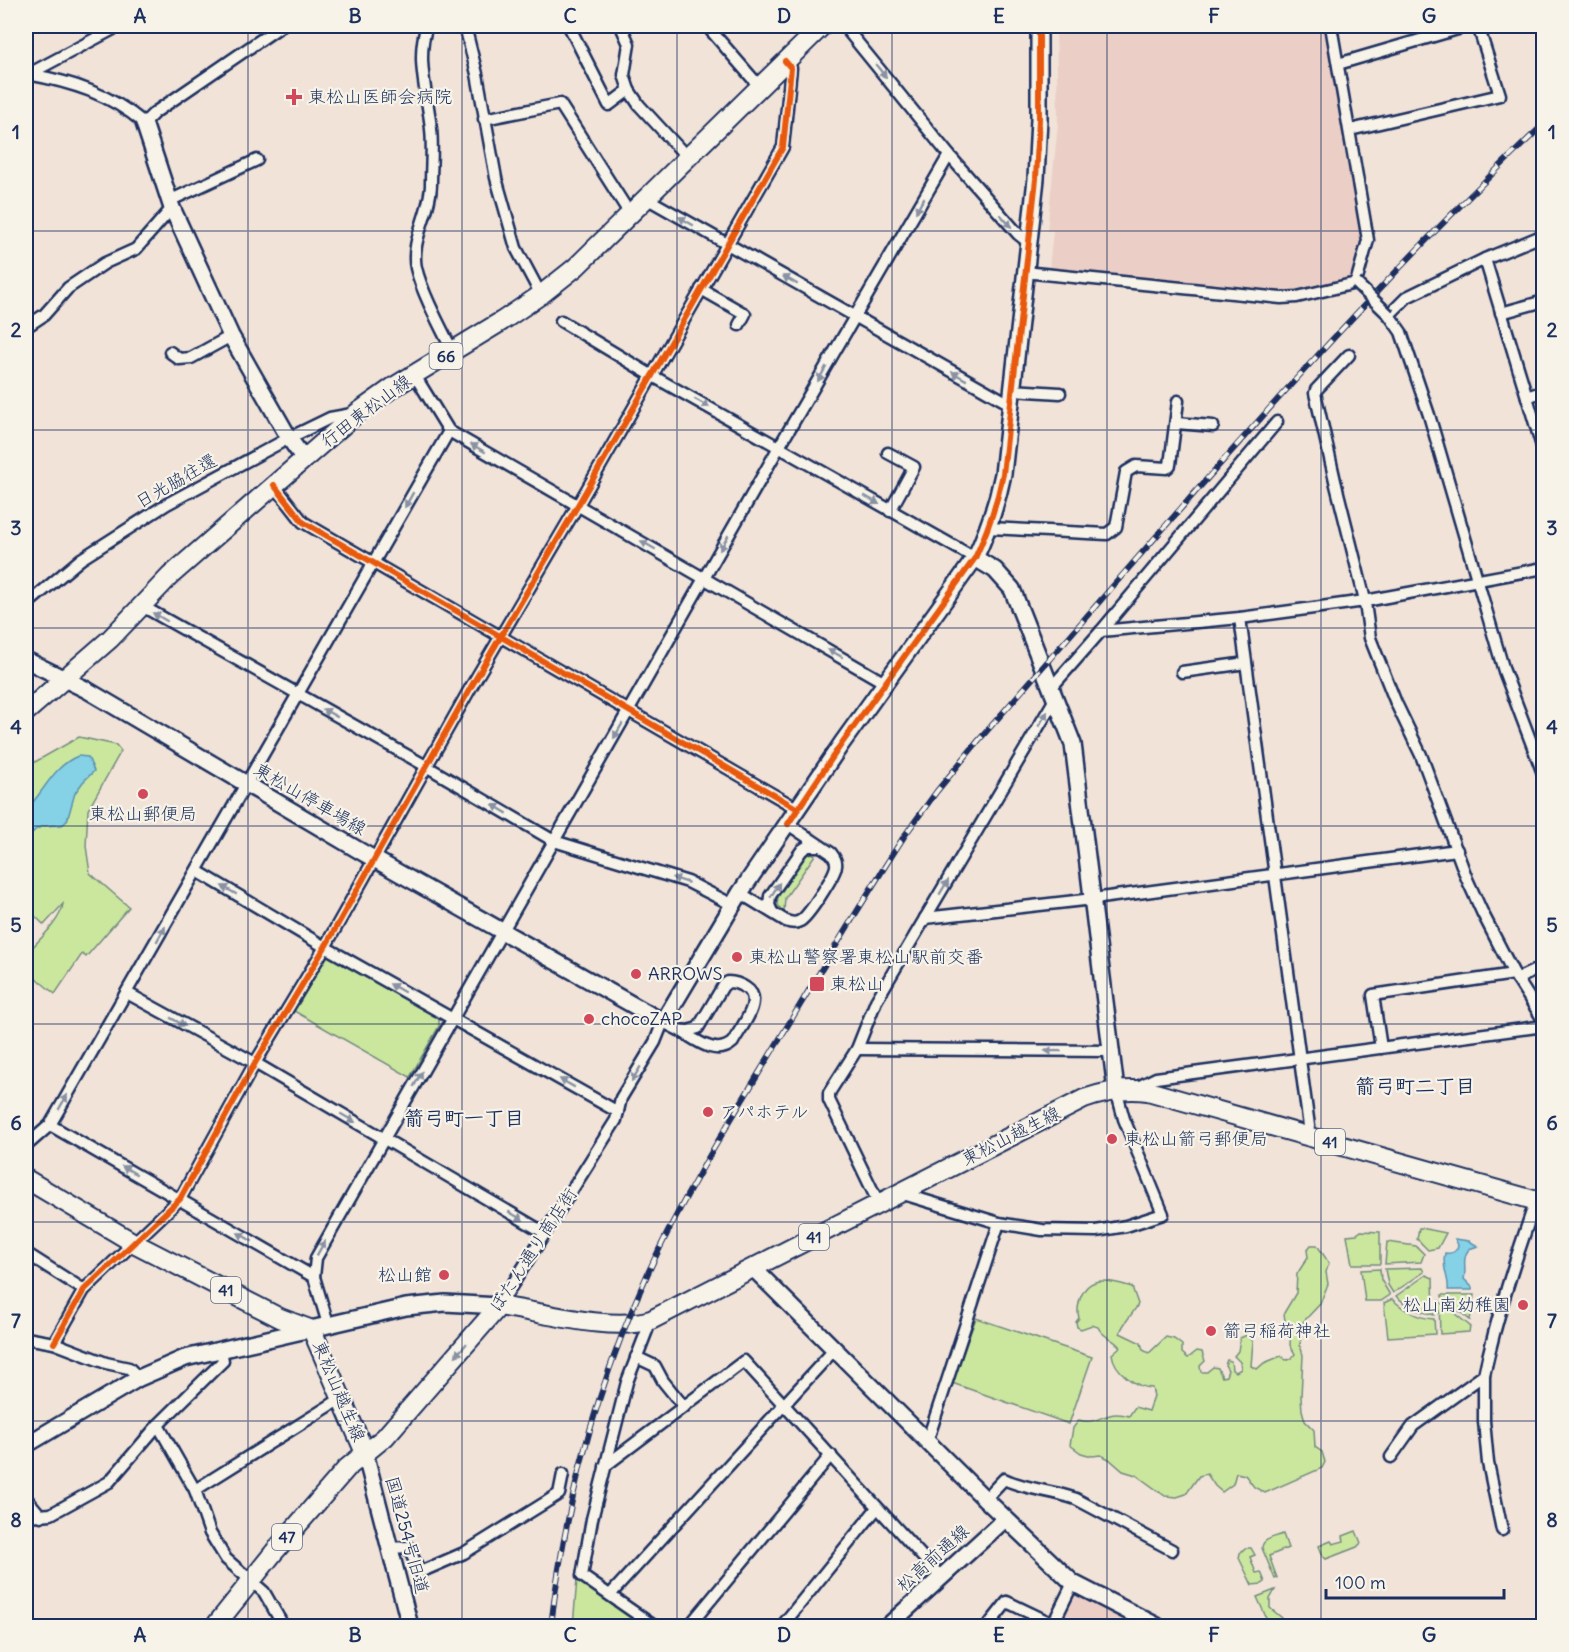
<svg xmlns="http://www.w3.org/2000/svg" width="1569" height="1652" font-family="Delius,'Klee One',sans-serif">
	<rect width="100%" height="100%" fill="#f2e3d9"/>
	<filter id="ink" filterUnits="userSpaceOnUse"><feTurbulence type="fractalNoise" baseFrequency=".0167" numOctaves="2"/><feDisplacementMap in="SourceGraphic" scale="12" xChannelSelector="R" yChannelSelector="G"/><feConvolveMatrix kernelMatrix="1 2 1 2 8 2 1 2 1" color-interpolation-filters="sRGB"/></filter>
	<g filter="url(#ink)">
		<g fill="#ebcfc7">
			<path d="M 1056,26 L 1326,26 L 1363,240 L 1353,276 L 1347,280 L 1297,291 L 1285,292 L 1049,268 L 1053,230 L 1047,231 L 1058,123 Z"/>
			<path d="M 1075,1593 L 1139,1626 L 1058,1626 Z"/>
		</g>
		<g fill="#cbe79e" stroke="#738b7e" stroke-width="1.5">
			<path d="M 79,737 L 116,745 L 121,751 L 88,810 L 86,846 L 90,873 L 129,907 L 86,957 L 82,954 L 55,994 L 26,970 L 26,954 C 37,942 61,921 63,904 L 44,925 L 26,907 L 26,767 Z"/>
			<path d="M 811,853 L 815,855 L 785,898 L 784,912 L 777,905 L 778,897 L 806,855 Z"/>
			<path d="M 326,954 L 332,954 L 439,1014 L 439,1026 L 410,1077 L 294,1011 Z"/>
			<path d="M 1419,1228 L 1421,1228 L 1446,1233 L 1438,1248 L 1428,1250 L 1417,1239 Z"/>
			<path d="M 1361,1231 L 1380,1232 L 1380,1264 L 1352,1264 L 1347,1235 L 1357,1234 Z"/>
			<path d="M 1387,1242 L 1416,1246 L 1424,1254 L 1421,1262 L 1385,1264 Z"/>
			<path d="M 1311,1245 L 1317,1245 L 1329,1263 L 1326,1272 L 1328,1284 L 1320,1304 L 1303,1322 L 1300,1345 L 1303,1355 L 1301,1397 L 1302,1410 L 1305,1421 L 1314,1430 L 1315,1447 L 1322,1452 L 1325,1462 L 1322,1468 L 1265,1493 L 1254,1487 L 1245,1475 L 1236,1473 L 1233,1484 L 1222,1492 L 1215,1486 L 1207,1474 L 1199,1476 L 1186,1494 L 1177,1497 L 1165,1496 L 1136,1475 L 1123,1471 L 1109,1459 L 1101,1455 L 1092,1456 L 1081,1453 L 1070,1445 L 1073,1428 L 1079,1420 C 1101,1426 1104,1408 1129,1416 L 1135,1407 L 1149,1411 L 1154,1396 L 1152,1388 C 1136,1388 1114,1371 1112,1354 L 1120,1347 C 1114,1339 1102,1337 1098,1327 L 1092,1325 L 1081,1329 L 1077,1327 L 1076,1322 L 1079,1318 C 1077,1311 1078,1307 1080,1299 C 1089,1273 1111,1281 1132,1287 L 1138,1304 C 1133,1315 1123,1322 1120,1333 L 1141,1343 L 1143,1350 L 1149,1353 L 1166,1337 L 1174,1339 L 1182,1345 L 1182,1353 L 1188,1358 L 1197,1351 L 1202,1352 L 1205,1361 L 1200,1366 L 1201,1372 L 1207,1372 L 1213,1367 L 1218,1368 L 1222,1377 L 1226,1376 L 1228,1370 L 1225,1365 L 1227,1360 L 1231,1361 L 1232,1370 L 1236,1372 L 1241,1369 L 1240,1362 L 1234,1356 L 1238,1351 L 1240,1338 L 1247,1335 L 1253,1341 L 1251,1366 L 1257,1369 L 1264,1363 L 1281,1356 L 1286,1360 L 1291,1359 L 1295,1354 L 1290,1345 L 1291,1328 L 1285,1321 L 1284,1313 L 1296,1293 L 1297,1274 L 1308,1257 L 1307,1250 Z"/>
			<path d="M 1422,1268 L 1424,1272 L 1393,1293 L 1388,1285 L 1385,1269 Z"/>
			<path d="M 1380,1269 L 1381,1280 L 1390,1295 L 1381,1301 L 1365,1301 L 1361,1270 Z"/>
			<path d="M 1426,1275 L 1433,1278 L 1434,1315 L 1410,1308 L 1396,1296 Z"/>
			<path d="M 1442,1295 L 1474,1295 L 1470,1320 L 1442,1297 Z"/>
			<path d="M 1392,1299 C 1405,1311 1417,1318 1434,1319 L 1435,1334 L 1388,1337 L 1384,1303 Z"/>
			<path d="M 1439,1301 L 1470,1326 L 1469,1332 L 1440,1334 Z"/>
			<path d="M 976,1318 L 1092,1357 L 1069,1424 L 952,1383 Z"/>
			<path d="M 1356,1531 L 1361,1543 L 1357,1547 L 1326,1559 L 1323,1556 L 1319,1546 L 1331,1541 L 1333,1544 L 1344,1541 L 1343,1536 Z"/>
			<path d="M 1283,1534 L 1288,1548 L 1269,1556 L 1277,1578 L 1275,1579 L 1262,1548 C 1262,1539 1275,1537 1283,1534 Z"/>
			<path d="M 1245,1548 L 1251,1548 L 1255,1555 L 1250,1557 L 1256,1573 L 1261,1572 L 1265,1582 L 1262,1584 L 1252,1585 L 1239,1558 L 1240,1553 Z"/>
			<path d="M 577,1579 L 645,1626 L 573,1626 Z"/>
			<path d="M 1275,1590 L 1270,1599 L 1270,1608 L 1282,1618 L 1278,1626 L 1270,1626 L 1257,1597 Z"/>
		</g>
		<g fill="#85d1e5" stroke="#5b90af" stroke-width="1.5">
			<path d="M 78,756 L 88,757 L 94,771 L 83,782 L 75,793 L 67,821 L 62,825 L 43,826 L 35,830 L 26,840 L 26,810 C 44,792 53,766 78,756 Z"/>
			<path d="M 1455,1239 L 1469,1241 L 1478,1246 L 1469,1249 C 1461,1259 1467,1269 1464,1279 L 1472,1287 L 1472,1290 L 1448,1290 C 1450,1278 1441,1270 1445,1253 C 1452,1254 1457,1251 1458,1245 Z"/>
		</g>
		<g fill="none" stroke-linecap="round" stroke-linejoin="round">
			<g stroke="#1b2f5e" stroke-width="15">
				<g id="street">
					<path d="M 427,26 C 415,58 428,96 431,129 C 433,147 431,166 431,184 C 431,212 410,240 416,268 C 422,293 441,328 453,352"/>
					<path d="M 465,26 L 477,74 L 496,178 L 516,248 L 541,295"/>
					<path d="M 569,26 L 609,105 L 629,90"/>
					<path d="M 621,26 L 629,44 L 624,75 L 629,90 L 639,105 L 687,157"/>
					<path d="M 707,26 L 759,86"/>
					<path d="M 844,26 L 949,155 L 1018,234 L 1028,242"/>
					<path d="M 1338,64 L 1468,26"/>
					<path d="M 28,74 C 72,82 110,94 144,123 L 154,113 L 281,26"/>
					<path d="M 27,75 L 119,26"/>
					<path d="M 484,119 L 560,104 L 630,214"/>
					<path d="M 1350,130 L 1500,95 L 1478,26"/>
					<path d="M 646,198 L 1010,404"/>
					<path d="M 169,201 L 257,160"/>
					<path d="M 1544,235 L 1485,259 L 1407,297 L 1389,315 L 1401,332 L 1429,415 L 1504,671 L 1544,776"/>
					<path d="M 1485,259 L 1544,453"/>
					<path d="M 1024,272 L 1281,298 L 1297,297 L 1356,283 L 1368,240 L 1331,26"/>
					<path d="M 701,289 L 745,314 L 739,325"/>
					<path d="M 1501,313 L 1544,301"/>
					<path d="M 561,321 L 651,375 L 975,558"/>
					<path d="M 26,327 L 44,315 L 68,288 L 105,263 L 136,249 L 172,208"/>
					<path d="M 170,352 L 179,359 L 191,358 L 231,336"/>
					<path d="M 1349,355 L 1316,390 L 1315,393 L 1336,485 L 1364,596 L 1370,638 L 1396,703 L 1421,755 L 1467,879 L 1482,912 L 1514,974 L 1544,1021"/>
					<path d="M 414,374 L 449,431 L 885,683"/>
					<path d="M 1012,390 L 1060,393"/>
					<path d="M 1527,397 L 1544,391"/>
					<path d="M 1176,423 L 1213,426"/>
					<path d="M 888,453 L 914,467 L 890,511"/>
					<path d="M 274,485 L 303,522 L 798,809"/>
					<path d="M 989,528 L 1107,534 L 1116,527 L 1126,472 L 1136,466 L 1167,468 L 1170,465 L 1178,401"/>
					<path d="M 26,605 L 81,559 L 167,504 L 289,438 L 330,418 L 352,414"/>
					<path d="M 142,606 L 426,766 L 554,841 L 688,882 L 733,905"/>
					<path d="M 1240,618 L 1309,1126 L 1307,1136"/>
					<path d="M 1101,631 L 1277,422"/>
					<path d="M 1182,672 L 1246,663"/>
					<path d="M 1051,688 L 1101,631 L 1240,618 L 1365,601 L 1544,568"/>
					<path d="M 197,871 L 325,947 L 618,1112"/>
					<path d="M 740,893 L 786,921 C 791,923 795,924 800,921 C 808,917 835,875 836,866 C 837,861 834,857 831,853 L 788,824"/>
					<path d="M 772,912 L 769,905 L 770,896 L 802,850 L 808,846 L 820,846"/>
					<path d="M 925,918 L 1093,899 L 1457,850"/>
					<path d="M 1517,979 L 1544,966"/>
					<path d="M 728,982 C 735,982 740,984 746,988 C 765,1000 740,1028 733,1042 C 716,1058 695,1039 679,1030 L 688,1031 L 698,1028 L 723,986 Z"/>
					<path d="M 127,993 L 255,1063 L 545,1233"/>
					<path d="M 1381,1048 L 1373,995 L 1514,974"/>
					<path d="M 857,1049 L 1111,1051"/>
					<path d="M 1136,1088 L 1156,1078 L 1544,1026"/>
					<path d="M 50,1125 L 314,1277"/>
					<path d="M 26,1146 L 50,1125 L 449,431"/>
					<path d="M 900,1193 L 999,1223 L 1042,1230 L 1096,1231 L 1126,1226 L 1163,1214 L 1124,1119 L 1116,1090"/>
					<path d="M 879,1204 L 829,1100 L 829,1093 L 857,1049 L 876,1001 L 1055,699"/>
					<path d="M 26,1253 L 84,1290"/>
					<path d="M 499,1306 L 616,1120 L 621,1098 L 655,1042 L 663,1022 L 679,1030"/>
					<path d="M 651,1320 L 627,1382 L 592,1519 L 582,1576 L 654,1626"/>
					<path d="M 328,1324 L 314,1277 L 316,1258 L 779,447 L 949,155"/>
					<path d="M 26,1338 L 54,1343 L 106,1363 L 129,1368 L 139,1378"/>
					<path d="M 54,1343 L 84,1290 L 180,1199 L 255,1063 L 325,947 L 471,687 L 578,505 L 783,147 L 791,68 L 785,61"/>
					<path d="M 636,1357 L 655,1366 L 663,1381 L 684,1407"/>
					<path d="M 1484,1375 L 1484,1421 L 1488,1463 L 1502,1530"/>
					<path d="M 158,1425 L 195,1490 L 210,1533 L 226,1559 L 264,1592 L 280,1620 L 275,1626"/>
					<path d="M 927,1442 L 999,1223"/>
					<path d="M 1391,1457 L 1413,1426 L 1484,1375 C 1497,1315 1516,1258 1536,1200"/>
					<path d="M 605,1466 L 744,1361 L 941,1577"/>
					<path d="M 195,1490 L 342,1398"/>
					<path d="M 26,1498 L 41,1516"/>
					<path d="M 985,1499 L 1004,1479 C 1027,1490 1052,1490 1076,1499 L 1172,1550"/>
					<path d="M 26,1516 L 51,1514 L 109,1482 L 158,1425 L 223,1361 L 221,1349"/>
					<path d="M 390,1548 L 408,1547 L 420,1572 L 464,1553 L 559,1494 L 563,1474"/>
					<path d="M 610,1595 L 834,1350"/>
					<path d="M 689,1626 L 831,1455"/>
					<path d="M 782,1626 L 877,1508"/>
					<path d="M 988,1626 L 1007,1602 L 1053,1624"/>
					<path d="M 1052,1626 L 1073,1583"/>
				</g>
			</g>
			<g stroke="#1b2f5e" stroke-width="20">
				<g id="secondary">
					<path d="M 144,123 L 172,208 L 231,336 L 289,438 L 304,459"/>
					<path d="M 975,558 L 995,570 L 1012,589 L 1073,744 L 1116,1090"/>
					<path d="M 26,660 L 87,690 L 360,851 L 663,1022 L 740,893 L 842,743 L 975,558 C 988,530 997,504 1003,474 L 1036,179 L 1039,119 L 1039,26"/>
					<path d="M 753,1268 L 985,1499 L 1073,1583 L 1157,1626"/>
					<path d="M 26,1445 L 139,1378 L 185,1358 L 406,1307 L 445,1303 L 499,1306"/>
					<path d="M 365,1453 L 410,1626"/>
					<path d="M 888,1626 L 1005,1519"/>
				</g>
			</g>
			<g stroke="#1b2f5e" stroke-width="22">
				<g id="primary">
					<path d="M 26,712 L 110,639 L 170,576 L 357,413 L 392,388 L 502,321 L 542,294 L 576,267 L 822,26"/>
					<path d="M 26,1179 L 134,1243 L 280,1318 L 312,1330 L 365,1453"/>
					<path d="M 215,1626 L 275,1551 L 347,1468 L 385,1437 L 499,1306 C 542,1312 610,1332 651,1320 L 1084,1099 C 1106,1091 1126,1088 1148,1091 L 1544,1203"/>
				</g>
			</g>
			<use href="#street" stroke="#f7f3e8" stroke-width="10"/>
			<use href="#secondary" stroke="#f7f3e8" stroke-width="15"/>
			<use href="#primary" stroke="#f7f3e8" stroke-width="18"/>
			<g stroke="#1b2f5e" stroke-width="6">
				<path id="rail" d="M 551,1626 C 565,1504 597,1385 648,1273 C 685,1192 733,1116 779,1040 C 820,972 861,903 905,835 L 937,791 L 979,740 C 1163,530 1341,316 1544,124"/>
			</g>
			<use href="#rail" stroke="#f7f3e8" stroke-width="4" stroke-dasharray="11" stroke-linecap="butt"/>
			<g stroke="#1b2f5e" stroke-width="15" stroke-linecap="butt">
				<path id="street-bridge" d="M 1356,283 L 1389,315"/>
			</g>
			<use href="#street-bridge" stroke="#f7f3e8" stroke-width="10"/>
			<g stroke="#f7f3e8" stroke-width="10">
				<g id="cycleway">
					<path d="M 274,485 L 303,522 L 798,809"/>
					<path d="M 788,824 L 842,743 L 975,558 C 988,530 997,504 1003,474 L 1036,179 L 1039,119 L 1039,26"/>
					<path d="M 54,1343 L 84,1290 L 180,1199 L 255,1063 L 325,947 L 471,687 L 578,505 L 783,147 L 791,68 L 785,61"/>
				</g>
			</g>
			<use href="#cycleway" stroke="#e8590c" stroke-width="6"/>
		</g>
		<defs><path id="oneway-solid" d="M-6-.8H1V-3.2L6.5 0L1 3.2V.8H-6Z" transform="scale(1.5)"/></defs>
		<g fill="#8991a3">
			<use href="#oneway-solid" transform="translate(881 71) rotate(51)"/>
			<use href="#oneway-solid" transform="translate(920 205) rotate(120)"/>
			<use href="#oneway-solid" transform="translate(686 221) rotate(-150)"/>
			<use href="#oneway-solid" transform="translate(1006 221) rotate(49)"/>
			<use href="#oneway-solid" transform="translate(790 280) rotate(-150)"/>
			<use href="#oneway-solid" transform="translate(822 374) rotate(120)"/>
			<use href="#oneway-solid" transform="translate(959 376) rotate(-151)"/>
			<use href="#oneway-solid" transform="translate(702 403) rotate(29)"/>
			<use href="#oneway-solid" transform="translate(478 448) rotate(-150)"/>
			<use href="#oneway-solid" transform="translate(409 500) rotate(119)"/>
			<use href="#oneway-solid" transform="translate(872 500) rotate(30)"/>
			<use href="#oneway-solid" transform="translate(724 543) rotate(120)"/>
			<use href="#oneway-solid" transform="translate(648 545) rotate(-150)"/>
			<use href="#oneway-solid" transform="translate(160 617) rotate(-150)"/>
			<use href="#oneway-solid" transform="translate(835 653) rotate(-150)"/>
			<use href="#oneway-solid" transform="translate(330 713) rotate(-151)"/>
			<use href="#oneway-solid" transform="translate(1043 719) rotate(-59)"/>
			<use href="#oneway-solid" transform="translate(618 731) rotate(120)"/>
			<use href="#oneway-solid" transform="translate(500 809) rotate(-149)"/>
			<use href="#oneway-solid" transform="translate(680 880) rotate(-162)"/>
			<use href="#oneway-solid" transform="translate(944 887) rotate(-59)"/>
			<use href="#oneway-solid" transform="translate(229 890) rotate(-150)"/>
			<use href="#oneway-solid" transform="translate(775 890) rotate(-58)"/>
			<use href="#oneway-solid" transform="translate(161 934) rotate(-60)"/>
			<use href="#oneway-solid" transform="translate(397 988) rotate(-150)"/>
			<use href="#oneway-solid" transform="translate(178 1022) rotate(29)"/>
			<use href="#oneway-solid" transform="translate(1053 1051) rotate(-179)"/>
			<use href="#oneway-solid" transform="translate(636 1074) rotate(121)"/>
			<use href="#oneway-solid" transform="translate(418 1079) rotate(-60)"/>
			<use href="#oneway-solid" transform="translate(567 1083) rotate(-151)"/>
			<use href="#oneway-solid" transform="translate(63 1102) rotate(-60)"/>
			<use href="#oneway-solid" transform="translate(348 1118) rotate(30)"/>
			<use href="#oneway-solid" transform="translate(129 1170) rotate(-150)"/>
			<use href="#oneway-solid" transform="translate(516 1216) rotate(30)"/>
			<use href="#oneway-solid" transform="translate(245 1237) rotate(-150)"/>
			<use href="#oneway-solid" transform="translate(321 1248) rotate(-60)"/>
			<use href="#oneway-solid" transform="translate(461 1350) rotate(131)"/>
		</g>
	</g>
	<path fill="none" stroke="#1b2f5e" stroke-width="1.5" stroke-opacity="0.55" d="M 248,26 L 248,1626M 462,26 L 462,1626M 677,26 L 677,1626M 892,26 L 892,1626M 1107,26 L 1107,1626M 1321,26 L 1321,1626M 26,231 L 1544,231M 26,430 L 1544,430M 26,628 L 1544,628M 26,826 L 1544,826M 26,1024 L 1544,1024M 26,1222 L 1544,1222M 26,1421 L 1544,1421"/>
	<g fill="#d1495b" stroke="#f7f3e8" stroke-width="2">
		<path d="M291 88h6v6h6v6h-6v6h-6v-6h-6v-6h6z"/>
		<circle cx="143" cy="794" r="6"/>
		<circle cx="737" cy="957" r="6"/>
		<circle cx="636" cy="974" r="6"/>
		<rect x="809" y="976" width="16" height="16" rx="3"/>
		<circle cx="589" cy="1019" r="6"/>
		<circle cx="708" cy="1112" r="6"/>
		<circle cx="1112" cy="1139" r="6"/>
		<circle cx="444" cy="1275" r="6"/>
		<circle cx="1523" cy="1305" r="6"/>
		<circle cx="1211" cy="1331" r="6"/>
	</g>
	<g text-anchor="middle" stroke-width="4.5" stroke-linejoin="round" paint-order="stroke">
		<g fill="#f7f3e8" stroke="#5d6a87" stroke-width="1.5">
			<rect x="429.5" y="343" width="33" height="26" rx="4.5"/>
			<rect x="1315" y="1129" width="30" height="26" rx="4.5"/>
			<rect x="799" y="1224" width="30" height="26" rx="4.5"/>
			<rect x="211" y="1277" width="30" height="26" rx="4.5"/>
			<rect x="272" y="1524" width="30" height="26" rx="4.5"/>
		</g>
		<g font-size="16" font-weight="bold" fill="#1b2f5e">
			<text x="446" y="362">66</text>
			<text x="1330" y="1148">41</text>
			<text x="814" y="1243">41</text>
			<text x="226" y="1296">41</text>
			<text x="287" y="1543">47</text>
		</g>
		<g font-size="18" fill="#1b2f5e" stroke="#f7f3e8" text-anchor="start">
			<text x="308" y="103">東松山医師会病院</text>
			<text x="143" y="820" text-anchor="middle">東松山郵便局</text>
			<text x="749" y="963">東松山警察署東松山駅前交番</text>
			<text x="648" y="980">ARROWS</text>
			<text x="830" y="990">東松山</text>
			<text x="601" y="1025">chocoZAP</text>
			<text x="720" y="1118">アパホテル</text>
			<text x="1124" y="1145">東松山箭弓郵便局</text>
			<text x="432" y="1281" text-anchor="end">松山館</text>
			<text x="1511" y="1311" text-anchor="end">松山南幼稚園</text>
			<text x="1223" y="1337">箭弓稲荷神社</text>
		</g>
		<g font-size="18" fill="#1b2f5e" stroke="#f7f3e8">
			<text transform="translate(366 411) rotate(-37)" y="6">行田東松山線</text>
			<text transform="translate(176 481) rotate(-30)" y="6">日光脇往還</text>
			<text transform="translate(310 799) rotate(30)" y="6">東松山停車場線</text>
			<text transform="translate(1011 1136) rotate(-27)" y="6">東松山越生線</text>
			<text transform="translate(533 1250) rotate(-57)" y="6">ぼたん通り商店街</text>
			<text transform="translate(339 1391) rotate(67)" y="6">東松山越生線</text>
			<text transform="translate(407 1535) rotate(75)" y="6">国道254号旧道</text>
			<text transform="translate(933 1558) rotate(-42)" y="6">松高前通線</text>
		</g>
		<g font-size="20" font-weight="bold" fill="#1b2f5e" stroke="#f7f3e8">
			<text x="1415" y="1093">箭弓町二丁目</text>
			<text x="464" y="1125">箭弓町一丁目</text>
		</g>
	</g>
	<rect width="1569" height="1652" fill="none" stroke="#f7f3e8" stroke-width="66"/>
	<path d="M1326 1589v9h178v-9" fill="none" stroke="#1b2f5e" stroke-width="3"/>
	<text x="1335" y="1589" font-size="18" fill="#1b2f5e" stroke="#f7f3e8" stroke-width="4.5" paint-order="stroke">100 m</text>
	<rect x="33" y="33" width="1503" height="1586" fill="none" stroke="#1b2f5e" stroke-width="2"/>
	<g font-size="20" text-anchor="middle" font-weight="bold" fill="#1b2f5e">
		<text x="140" y="23">A</text>
		<text x="355" y="23">B</text>
		<text x="570" y="23">C</text>
		<text x="784" y="23">D</text>
		<text x="999" y="23">E</text>
		<text x="1214" y="23">F</text>
		<text x="1429" y="23">G</text>
		<text x="16" y="139">1</text>
		<text x="1552" y="139">1</text>
		<text x="16" y="337">2</text>
		<text x="1552" y="337">2</text>
		<text x="16" y="535">3</text>
		<text x="1552" y="535">3</text>
		<text x="16" y="734">4</text>
		<text x="1552" y="734">4</text>
		<text x="16" y="932">5</text>
		<text x="1552" y="932">5</text>
		<text x="16" y="1130">6</text>
		<text x="1552" y="1130">6</text>
		<text x="16" y="1328">7</text>
		<text x="1552" y="1328">7</text>
		<text x="16" y="1527">8</text>
		<text x="1552" y="1527">8</text>
		<text x="140" y="1642">A</text>
		<text x="355" y="1642">B</text>
		<text x="570" y="1642">C</text>
		<text x="784" y="1642">D</text>
		<text x="999" y="1642">E</text>
		<text x="1214" y="1642">F</text>
		<text x="1429" y="1642">G</text>
	</g>
</svg>
